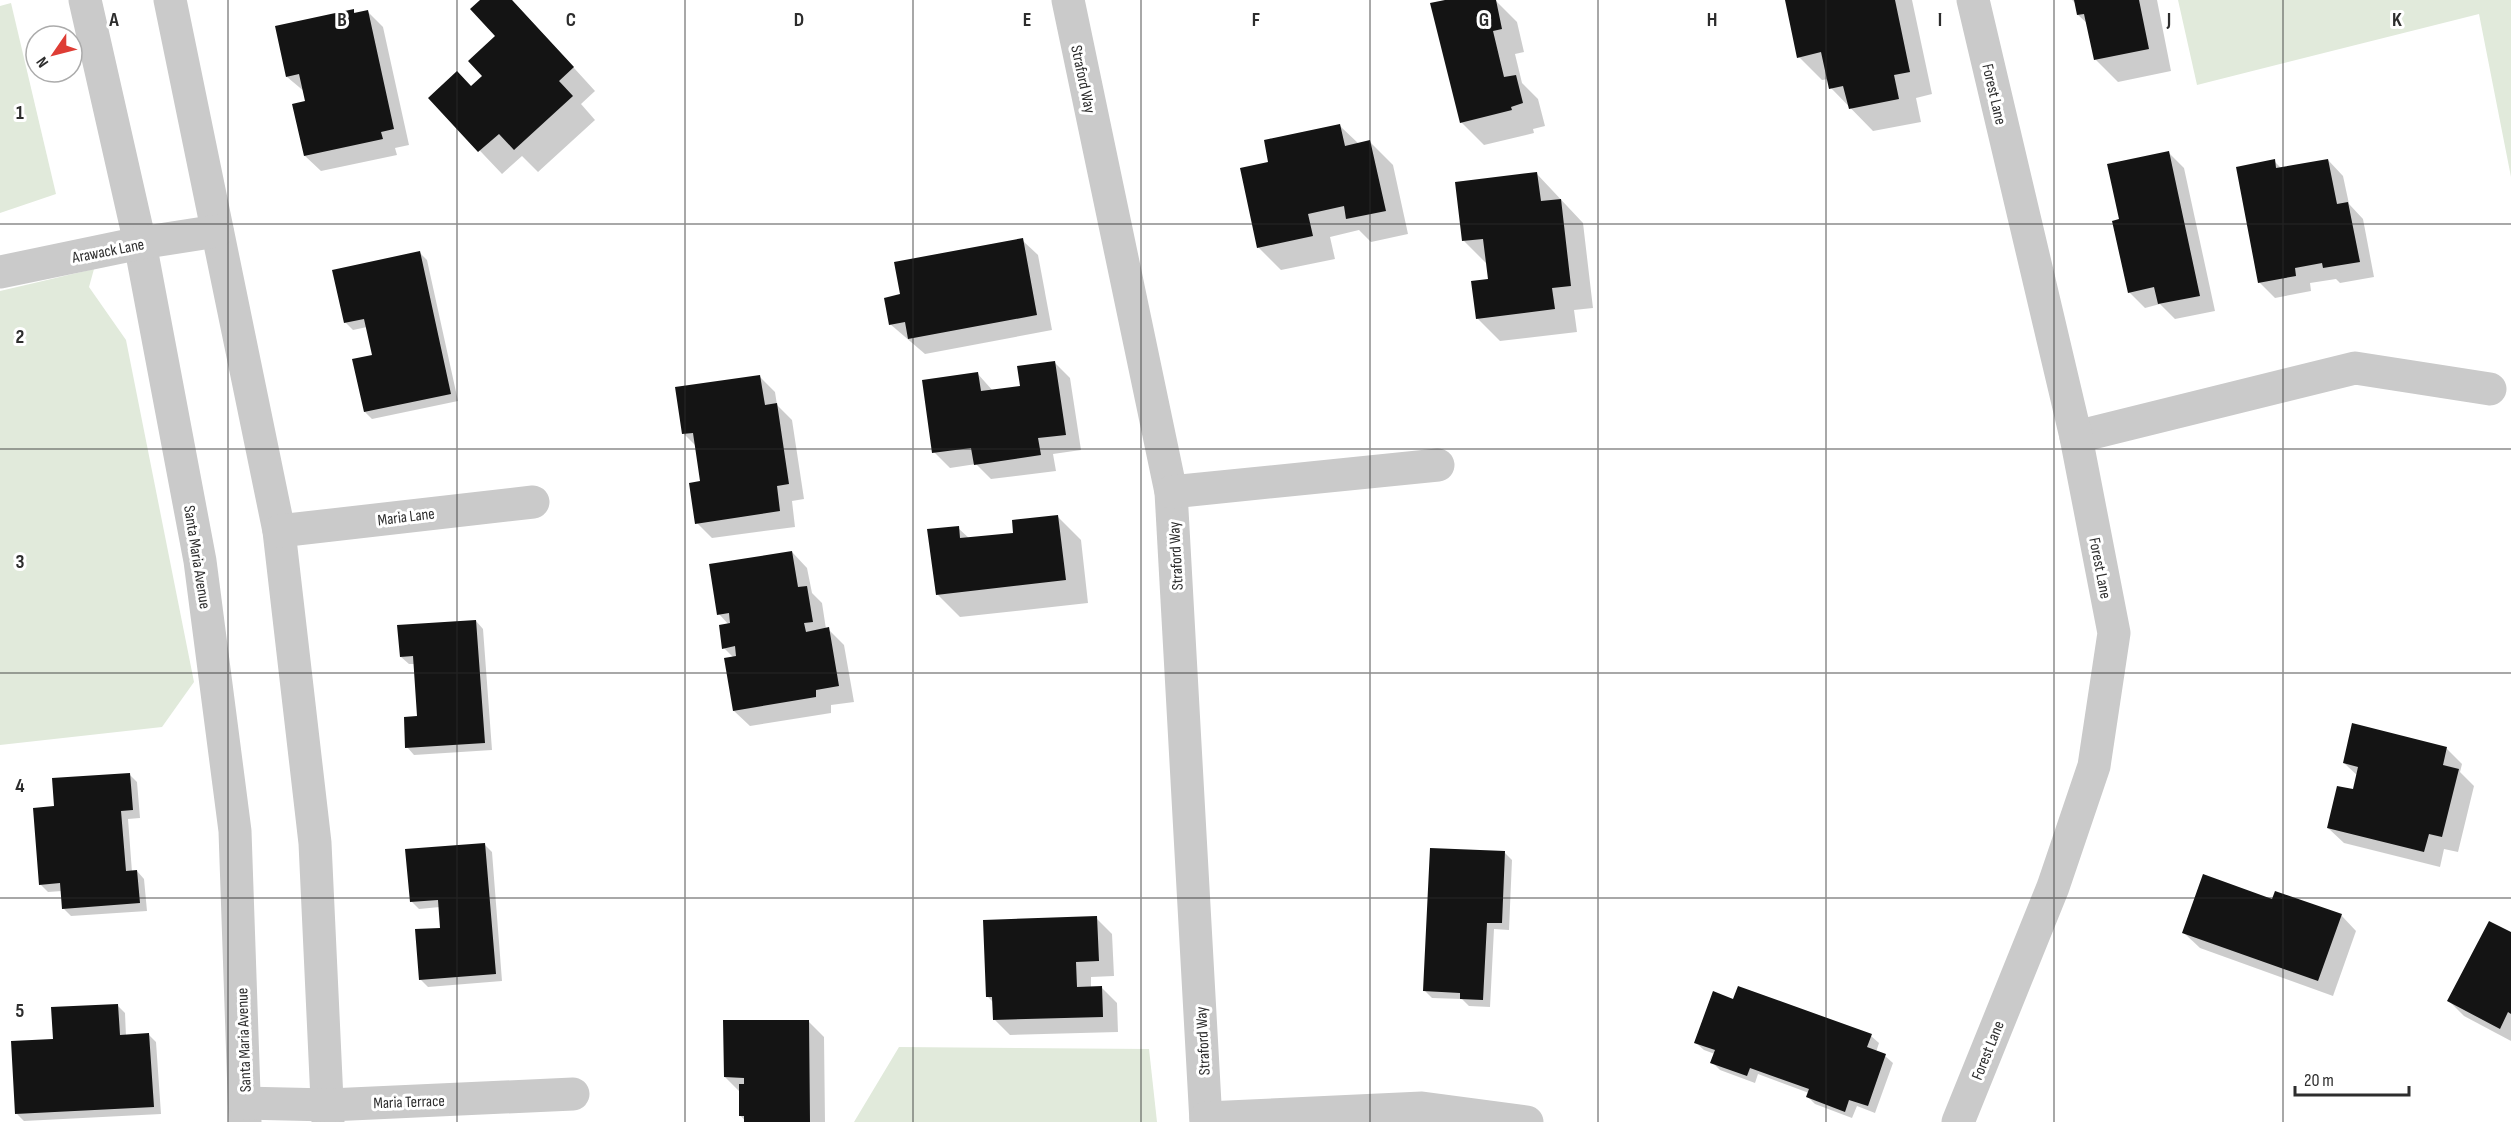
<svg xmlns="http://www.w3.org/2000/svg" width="2511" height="1122" font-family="'Sofia Sans Condensed',sans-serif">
	<rect width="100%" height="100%" fill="#fff"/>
	<g fill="#e1eadb">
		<path d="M 2178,0 L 2511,0 L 2511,177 L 2479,14 L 2197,85 Z"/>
		<path d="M 11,3 L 56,194 L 0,213 L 0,6 Z"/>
		<path d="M 94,269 L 89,287 L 126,340 L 194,682 L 162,727 L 0,745 L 0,291 Z"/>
		<path d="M 899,1047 L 1149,1049 L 1157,1122 L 854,1122 Z"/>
	</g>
	<g fill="#0003">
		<path d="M 483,0 L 512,0 L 595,91 L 581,104 L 595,120 L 538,172 L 522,156 L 502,174 L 430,98 L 472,88 L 484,76 L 497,36 Z"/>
		<path d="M 1451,0 L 1495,0 L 1517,22 L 1524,52 L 1515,54 L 1522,83 L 1538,99 L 1545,126 L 1533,129 L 1534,133 L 1484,145 L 1461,122 Z"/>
		<path d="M 1787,0 L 1912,0 L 1932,94 L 1916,98 L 1921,122 L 1873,131 L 1831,88 L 1828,79 L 1822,80 L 1799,57 Z"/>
		<path d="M 2072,0 L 2157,0 L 2171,71 L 2118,82 L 2095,59 L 2088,24 L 2078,15 L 2076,4 Z"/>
		<path d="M 353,11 L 356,14 L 367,11 L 383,27 L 409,145 L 395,148 L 397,155 L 321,171 L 305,156 L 307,103 L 305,92 L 287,77 Z"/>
		<path d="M 1340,126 L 1359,144 L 1370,142 L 1393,165 L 1408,234 L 1371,242 L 1359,230 L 1330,237 L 1335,259 L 1281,270 L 1258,247 L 1270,163 Z"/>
		<path d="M 2169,153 L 2184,168 L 2215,311 L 2175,319 L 2160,304 L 2145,308 L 2129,292 L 2121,221 Z"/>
		<path d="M 2328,160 L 2343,176 L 2349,204 L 2363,219 L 2374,277 L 2340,283 L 2336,279 L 2310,283 L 2311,291 L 2275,298 L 2259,282 L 2274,161 L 2282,169 Z"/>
		<path d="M 1536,173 L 1583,223 L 1593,308 L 1574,310 L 1577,332 L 1500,341 L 1477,318 L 1490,280 L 1487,264 L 1464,241 Z"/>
		<path d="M 1022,240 L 1038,255 L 1052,330 L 925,354 L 890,324 L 901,295 Z"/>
		<path d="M 419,252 L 427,260 L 458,401 L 372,419 L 365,412 L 373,356 L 367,327 L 353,330 L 345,322 Z"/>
		<path d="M 1054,362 L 1070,378 L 1081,450 L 1053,454 L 1056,471 L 991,479 L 976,464 L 950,468 L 934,452 L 977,373 L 993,391 L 1022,387 Z"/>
		<path d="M 760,377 L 775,392 L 777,405 L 792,420 L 804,499 L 792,501 L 795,527 L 712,538 L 697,523 L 701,482 L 696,446 L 684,434 Z"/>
		<path d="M 1058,517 L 1081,540 L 1088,603 L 960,617 L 937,594 L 958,528 L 970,539 L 1014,534 Z"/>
		<path d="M 792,552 L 807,568 L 812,593 L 822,603 L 826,629 L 828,629 L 844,645 L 854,702 L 831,705 L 831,713 L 750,726 L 734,711 L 734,658 L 724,648 L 729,625 L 719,614 Z"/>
		<path d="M 476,621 L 483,629 L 492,750 L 414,755 L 407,747 L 419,717 L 415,664 L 409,664 L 401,657 Z"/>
		<path d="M 2446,748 L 2462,764 L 2460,772 L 2474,786 L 2458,852 L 2444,849 L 2440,867 L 2344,843 L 2328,828 L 2354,791 L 2358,776 L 2344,763 Z"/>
		<path d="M 130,775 L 137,782 L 140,818 L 128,819 L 132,872 L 137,871 L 144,879 L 147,911 L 71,916 L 63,908 L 62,891 L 48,892 L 40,884 L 56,808 Z"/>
		<path d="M 485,845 L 492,852 L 502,981 L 428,987 L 420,979 L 442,929 L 440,907 L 419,909 L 411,901 Z"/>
		<path d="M 1505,853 L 1512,860 L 1509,930 L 1494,929 L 1490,1007 L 1469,1006 L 1462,999 L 1432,998 L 1424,990 Z"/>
		<path d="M 2273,901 L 2341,915 L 2356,931 L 2333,996 L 2200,948 L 2184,933 Z"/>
		<path d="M 1096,918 L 1112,934 L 1114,976 L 1091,977 L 1091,988 L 1101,987 L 1117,1003 L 1118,1032 L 1010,1035 L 995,1020 L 994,1003 L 988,997 Z"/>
		<path d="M 2511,934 L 2511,1041 L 2464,1016 L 2449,1001 Z"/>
		<path d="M 1734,1001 L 1871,1036 L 1879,1043 L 1876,1052 L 1885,1056 L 1893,1063 L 1875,1113 L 1857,1106 L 1852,1118 L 1815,1104 L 1808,1097 L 1809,1093 L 1758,1074 L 1755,1083 L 1720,1070 L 1712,1062 L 1715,1054 L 1704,1050 L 1696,1043 Z"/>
		<path d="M 117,1005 L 125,1013 L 126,1036 L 149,1035 L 156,1042 L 161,1114 L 24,1121 L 17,1114 L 55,1040 Z"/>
		<path d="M 808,1021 L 824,1037 L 825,1122 L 746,1122 L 740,1115 L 740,1092 L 725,1077 Z"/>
	</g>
	<g fill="#141414">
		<path d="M 480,0 L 512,0 L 574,67 L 559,81 L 573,96 L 514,150 L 499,134 L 478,152 L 428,98 L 457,71 L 471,86 L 482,76 L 468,61 L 495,36 L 470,9 Z"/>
		<path d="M 1445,0 L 1496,0 L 1502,29 L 1493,31 L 1504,77 L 1516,75 L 1523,103 L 1511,107 L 1512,110 L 1460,123 L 1430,3 Z"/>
		<path d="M 1785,0 L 1895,0 L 1910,72 L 1894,75 L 1899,99 L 1849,109 L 1843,86 L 1829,89 L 1821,52 L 1797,58 Z"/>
		<path d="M 2074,0 L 2139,0 L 2149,49 L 2094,60 L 2084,14 L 2077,15 Z"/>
		<path d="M 354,9 L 354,13 L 368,10 L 394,129 L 381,132 L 383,139 L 304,156 L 292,104 L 305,101 L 299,74 L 286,77 L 275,26 Z"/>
		<path d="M 1340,124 L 1345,146 L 1370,140 L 1386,211 L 1346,219 L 1344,206 L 1308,214 L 1313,236 L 1257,248 L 1240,168 L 1268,162 L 1264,140 Z"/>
		<path d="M 2169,151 L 2200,296 L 2158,304 L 2154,287 L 2128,293 L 2112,221 L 2119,219 L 2107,164 Z"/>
		<path d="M 2275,159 L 2276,168 L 2328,159 L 2337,204 L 2348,202 L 2360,262 L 2323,268 L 2322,263 L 2295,268 L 2296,276 L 2258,283 L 2236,167 Z"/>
		<path d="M 1537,172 L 1541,201 L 1561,199 L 1571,286 L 1552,288 L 1555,309 L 1476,319 L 1471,281 L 1488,279 L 1483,239 L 1462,241 L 1455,182 Z"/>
		<path d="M 1023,238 L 1037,315 L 908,339 L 905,322 L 889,325 L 884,298 L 900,294 L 894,262 Z"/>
		<path d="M 420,251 L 451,394 L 364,412 L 352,359 L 372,355 L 364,319 L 344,323 L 332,270 Z"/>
		<path d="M 1055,361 L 1066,435 L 1038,438 L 1041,455 L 974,465 L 971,448 L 932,453 L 922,380 L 978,372 L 981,391 L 1020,386 L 1017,366 Z"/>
		<path d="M 760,375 L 765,405 L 777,403 L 789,484 L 777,486 L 780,511 L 695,524 L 689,483 L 700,481 L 693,433 L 682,434 L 675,387 Z"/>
		<path d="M 1058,515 L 1066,580 L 936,595 L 927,529 L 959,526 L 960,538 L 1013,533 L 1012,520 Z"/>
		<path d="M 792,551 L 798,587 L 807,586 L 813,622 L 804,623 L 806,632 L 829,627 L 839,686 L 816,690 L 816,697 L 733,711 L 724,658 L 736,656 L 735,646 L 722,649 L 719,625 L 730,623 L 729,613 L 717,615 L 709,564 Z"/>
		<path d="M 476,620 L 485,743 L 405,748 L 404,717 L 417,716 L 413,656 L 400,657 L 397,625 Z"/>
		<path d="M 2352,723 L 2447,747 L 2443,765 L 2459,769 L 2442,837 L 2429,834 L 2424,852 L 2327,828 L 2337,786 L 2353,789 L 2358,767 L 2343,763 Z"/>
		<path d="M 130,773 L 133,810 L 121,811 L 126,871 L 137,870 L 140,903 L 62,909 L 60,883 L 39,885 L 33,808 L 54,806 L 52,778 Z"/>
		<path d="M 485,843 L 496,974 L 419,980 L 415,929 L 440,928 L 438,900 L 410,902 L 405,849 Z"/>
		<path d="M 1430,848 L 1505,851 L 1502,923 L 1487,923 L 1483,1000 L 1460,999 L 1460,993 L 1423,991 Z"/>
		<path d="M 2203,874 L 2272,899 L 2275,891 L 2342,914 L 2318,981 L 2182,933 Z"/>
		<path d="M 1097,916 L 1099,961 L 1076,962 L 1077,987 L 1102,986 L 1103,1017 L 993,1020 L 992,997 L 986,997 L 983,920 Z"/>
		<path d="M 2489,921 L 2511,932 L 2511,1014 L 2508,1012 L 2500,1029 L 2447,1001 Z"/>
		<path d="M 1738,986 L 1872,1034 L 1867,1047 L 1886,1054 L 1868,1106 L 1849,1100 L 1845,1112 L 1806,1097 L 1809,1089 L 1750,1068 L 1747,1076 L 1710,1063 L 1715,1050 L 1694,1043 L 1713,991 L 1733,999 Z"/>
		<path d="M 118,1004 L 120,1035 L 149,1033 L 154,1107 L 15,1114 L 11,1041 L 53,1039 L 51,1007 Z"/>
		<path d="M 723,1020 L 809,1020 L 810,1122 L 744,1122 L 744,1116 L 739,1116 L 739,1084 L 744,1084 L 744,1078 L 724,1077 Z"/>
	</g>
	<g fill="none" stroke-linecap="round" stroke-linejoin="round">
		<g stroke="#cacaca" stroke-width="33">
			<path d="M 85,0 L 140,243 L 200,561 L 235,831 L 245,1122"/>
			<path d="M 170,0 L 279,531 L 315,843 L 328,1122"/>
			<path d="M 1068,0 L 1171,492 L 1206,1122"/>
			<path d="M 0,272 L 140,243 L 217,231"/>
			<path d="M 2076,437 L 2355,368 L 2490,389"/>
			<path d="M 1171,492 L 1438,465"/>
			<path d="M 279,531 L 533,502"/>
			<path d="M 245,1103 L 329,1105 L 573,1094"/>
			<path d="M 1206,1118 L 1422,1108 L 1527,1122"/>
			<path d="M 1958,1122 L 2053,887 L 2094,766 L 2114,633 L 2076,437 L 1973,0"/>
		</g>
	</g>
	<path fill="none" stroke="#2d2d2d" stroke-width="1.5" stroke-opacity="0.55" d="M 228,0 L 228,1122M 457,0 L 457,1122M 685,0 L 685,1122M 913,0 L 913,1122M 1141,0 L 1141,1122M 1370,0 L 1370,1122M 1598,0 L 1598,1122M 1826,0 L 1826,1122M 2054,0 L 2054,1122M 2283,0 L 2283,1122M 0,224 L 2511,224M 0,449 L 2511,449M 0,673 L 2511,673M 0,898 L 2511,898"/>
	<g text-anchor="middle" stroke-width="6" stroke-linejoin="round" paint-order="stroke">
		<g font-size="16" fill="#2d2d2d" stroke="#fff">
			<text transform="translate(1084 79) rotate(78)" y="6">Straford Way</text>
			<text transform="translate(1995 94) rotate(77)" y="6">Forest Lane</text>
			<text transform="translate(108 250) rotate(-11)" y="6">Arawack Lane</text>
			<text transform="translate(406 516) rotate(-7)" y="6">Maria Lane</text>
			<text transform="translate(1175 556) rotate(-93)" y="6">Straford Way</text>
			<text transform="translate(198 557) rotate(81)" y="6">Santa Maria Avenue</text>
			<text transform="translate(2101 568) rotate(79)" y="6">Forest Lane</text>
			<text transform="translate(243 1040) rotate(-92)" y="6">Santa Maria Avenue</text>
			<text transform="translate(1202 1041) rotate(-93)" y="6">Straford Way</text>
			<text transform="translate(1987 1050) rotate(-68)" y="6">Forest Lane</text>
			<text transform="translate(409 1101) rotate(-2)" y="6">Maria Terrace</text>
		</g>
	</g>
	<g font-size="20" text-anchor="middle" font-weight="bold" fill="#2d2d2d" stroke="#fff" stroke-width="6" stroke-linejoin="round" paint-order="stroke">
		<text x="114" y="26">A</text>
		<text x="342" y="26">B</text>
		<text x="571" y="26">C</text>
		<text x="799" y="26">D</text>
		<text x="1027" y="26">E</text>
		<text x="1256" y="26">F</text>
		<text x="1484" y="26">G</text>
		<text x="1712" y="26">H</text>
		<text x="1940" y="26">I</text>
		<text x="2169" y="26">J</text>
		<text x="2397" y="26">K</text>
		<text x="20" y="119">1</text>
		<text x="20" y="343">2</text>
		<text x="20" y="568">3</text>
		<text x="20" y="792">4</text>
		<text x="20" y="1017">5</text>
	</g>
	<g transform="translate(54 54) rotate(235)"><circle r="28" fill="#ffffff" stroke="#ababab" stroke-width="1.5"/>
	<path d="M0-4.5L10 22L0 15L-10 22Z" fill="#de3d35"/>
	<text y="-9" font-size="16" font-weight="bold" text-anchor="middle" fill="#2d2d2d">N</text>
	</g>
	<path d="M2295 1086v9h114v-9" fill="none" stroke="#2d2d2d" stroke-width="3"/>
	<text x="2304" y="1086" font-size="18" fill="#2d2d2d" stroke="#ffffff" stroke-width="4.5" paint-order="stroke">20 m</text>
</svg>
